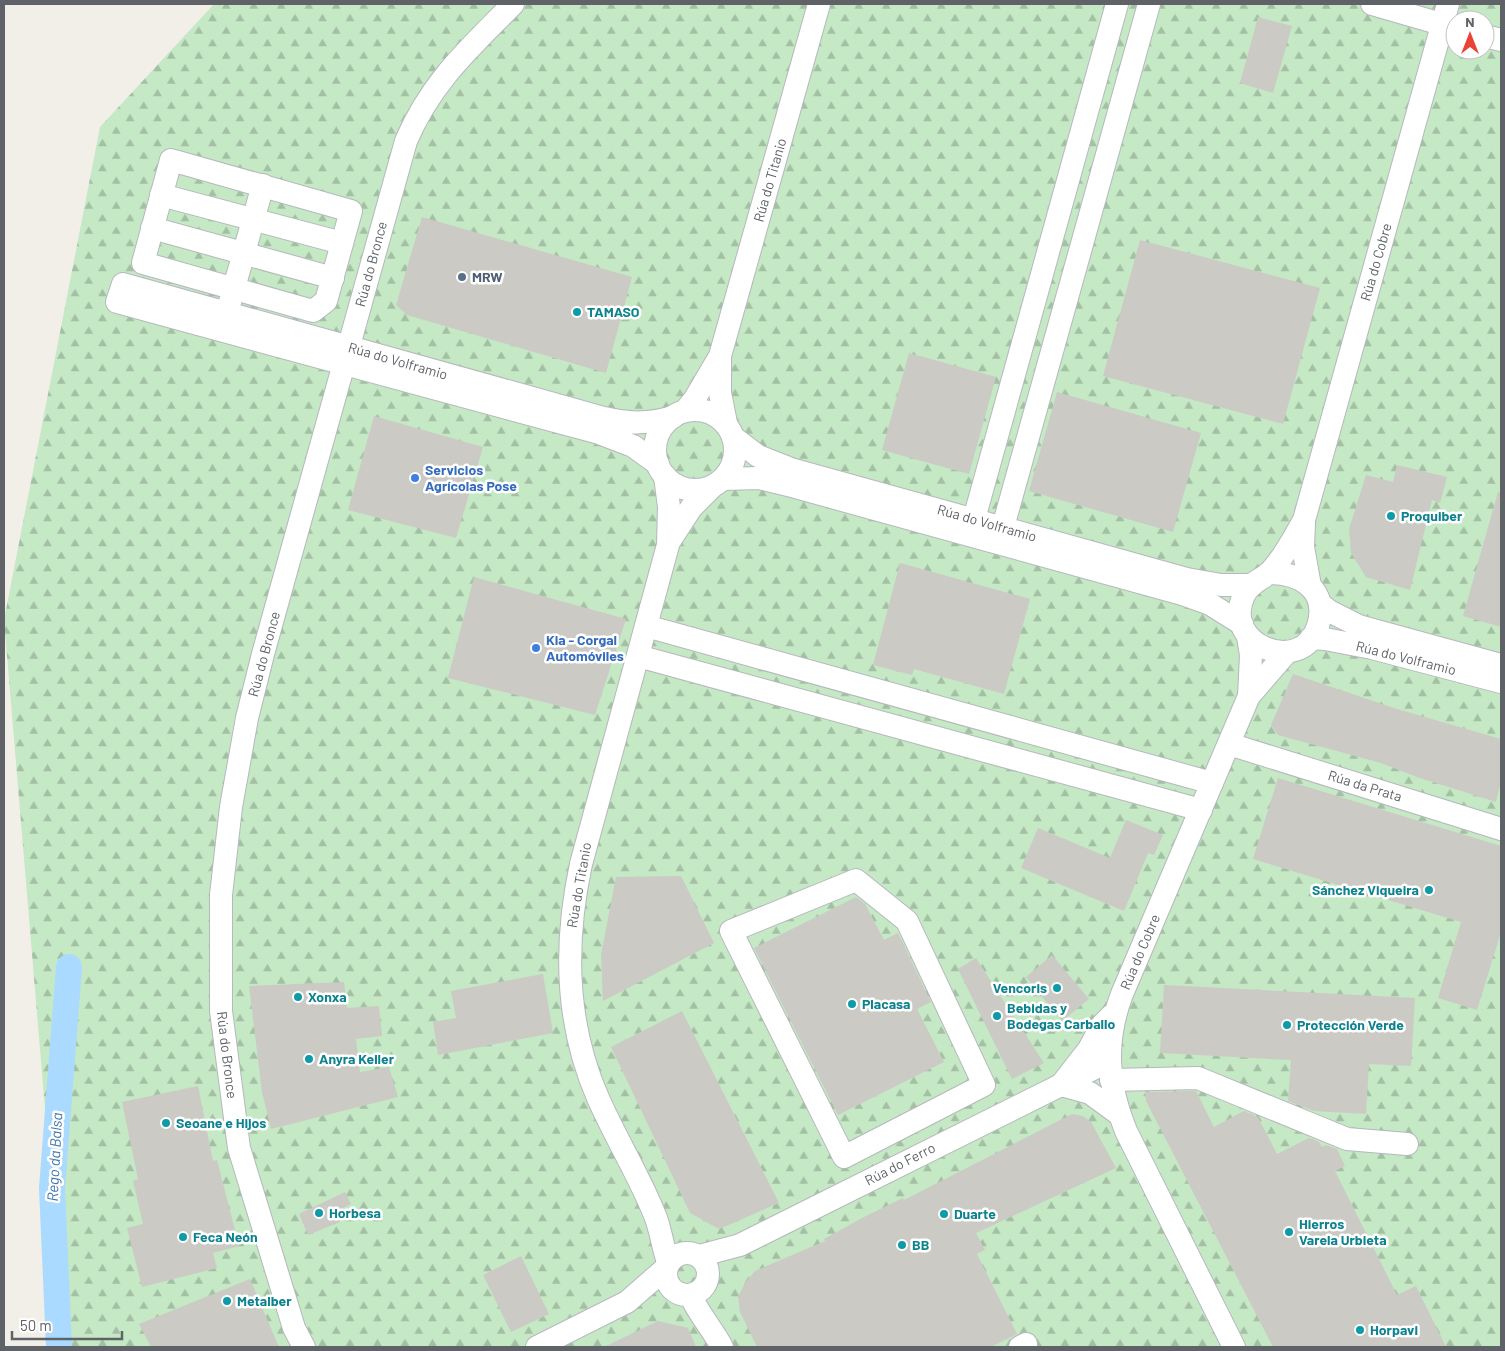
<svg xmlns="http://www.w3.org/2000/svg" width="1505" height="1351" font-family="Barlow,sans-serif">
	<defs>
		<pattern id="forest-firs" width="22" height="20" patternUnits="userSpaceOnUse" patternTransform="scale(1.25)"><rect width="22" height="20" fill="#c5e8c5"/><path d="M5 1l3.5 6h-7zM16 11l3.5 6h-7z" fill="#a3c0a4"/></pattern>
	</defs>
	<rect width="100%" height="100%" fill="#f1efe8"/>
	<path fill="url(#forest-firs)" fill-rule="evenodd" d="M 214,4 L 1501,4 L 1501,1347 L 65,1347 L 4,620 L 100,127 ZM 1455,20 L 1485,20 L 1485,50 L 1455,50 Z"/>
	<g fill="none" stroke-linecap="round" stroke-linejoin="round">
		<path stroke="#aadaff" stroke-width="26" d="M 59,1347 L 52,1188 L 69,967"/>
	</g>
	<g fill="#cccac5">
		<path d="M 1258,17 L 1292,26 L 1273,93 L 1240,83 Z"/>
		<path d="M 422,217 L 632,277 L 606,373 L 407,315 L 396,305 Z"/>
		<path d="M 1140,240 L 1320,288 L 1283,424 L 1103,376 Z"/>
		<path d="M 909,353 L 996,377 L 969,474 L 882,450 Z"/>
		<path d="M 1057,392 L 1201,433 L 1173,532 L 1029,491 Z"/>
		<path d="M 374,416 L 483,447 L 456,538 L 348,510 Z"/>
		<path d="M 1397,465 L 1447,477 L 1440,503 L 1432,500 L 1410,590 L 1366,577 L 1351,553 L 1349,529 L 1366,475 L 1393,482 Z"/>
		<path d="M 1498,492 L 1501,493 L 1501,627 L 1463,616 Z"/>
		<path d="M 900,563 L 1030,599 L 1004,694 L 914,669 L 912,675 L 873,665 Z"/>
		<path d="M 474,577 L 626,619 L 595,715 L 448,678 Z"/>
		<path d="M 1293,674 L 1397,709 L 1501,739 L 1501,782 L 1496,802 L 1417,777 L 1381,763 L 1278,735 L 1271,725 Z"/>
		<path d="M 1278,778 L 1501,846 L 1501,932 L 1477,1010 L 1438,998 L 1461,922 L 1253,859 Z"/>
		<path d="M 1126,820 L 1163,835 L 1154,855 L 1148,853 L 1124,911 L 1021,868 L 1038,828 L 1110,858 Z"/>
		<path d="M 681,876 L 714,943 L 603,1001 L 601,955 L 616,877 Z"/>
		<path d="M 856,897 L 865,904 L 884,940 L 898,933 L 931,1002 L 917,1009 L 944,1062 L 838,1115 L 754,948 Z"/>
		<path d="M 1052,955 L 1089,999 L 1062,1021 L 1026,977 Z"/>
		<path d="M 976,958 L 1044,1063 L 1012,1079 L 958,969 Z"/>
		<path d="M 543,974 L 553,1033 L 438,1055 L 433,1022 L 456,1018 L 451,991 Z"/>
		<path d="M 344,982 L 347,1008 L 379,1006 L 382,1036 L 356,1039 L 360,1072 L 389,1067 L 398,1097 L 271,1129 L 262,1092 L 249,986 Z"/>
		<path d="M 1164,985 L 1415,998 L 1411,1066 L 1369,1064 L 1366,1114 L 1314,1111 L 1288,1101 L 1291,1060 L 1160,1053 Z"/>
		<path d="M 682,1011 L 779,1203 L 719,1229 L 690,1213 L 611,1047 Z"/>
		<path d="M 198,1086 L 213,1161 L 217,1160 L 239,1246 L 213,1253 L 217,1268 L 142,1287 L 127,1228 L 143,1224 L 133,1181 L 138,1179 L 122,1102 Z"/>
		<path d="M 1196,1091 L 1214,1127 L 1244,1111 L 1258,1117 L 1277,1154 L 1309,1138 L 1319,1142 L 1322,1147 L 1326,1145 L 1337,1149 L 1345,1166 L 1335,1171 L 1397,1295 L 1416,1286 L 1446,1347 L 1273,1347 L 1146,1101 L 1145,1092 Z"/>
		<path d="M 1072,1114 L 1083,1116 L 1091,1122 L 1116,1168 L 976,1233 L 985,1250 L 977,1254 L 1017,1334 L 991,1347 L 757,1347 L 740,1312 L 738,1297 L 745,1283 L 755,1271 L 825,1241 L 824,1239 L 864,1217 L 903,1198 L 904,1200 Z"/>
		<path d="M 345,1192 L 351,1204 L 336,1212 L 340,1222 L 308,1235 L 299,1214 Z"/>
		<path d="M 521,1256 L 549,1314 L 511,1332 L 483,1275 Z"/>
		<path d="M 250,1279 L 279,1347 L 151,1347 L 139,1324 Z"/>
		<path d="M 658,1321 L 688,1328 L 696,1347 L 604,1347 Z"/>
	</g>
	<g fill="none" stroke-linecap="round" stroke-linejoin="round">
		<g stroke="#b5b8bc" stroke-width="24">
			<g id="minor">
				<path d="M 1372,4 L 1455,28"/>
				<path d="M 1485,36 L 1501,40"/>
				<path d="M 171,160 L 351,211 L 326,301 L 313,311 L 143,263 Z"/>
				<path d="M 161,195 L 342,243"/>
				<path d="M 152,228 L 333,278"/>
				<path d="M 230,302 L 263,185"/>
				<path d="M 720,357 L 720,393 L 726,423"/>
				<circle cx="695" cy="450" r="40"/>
				<path d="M 685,411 L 694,400 L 720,356 L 819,4"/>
				<path d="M 733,437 L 758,456 L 791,469 L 1187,579 L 1221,585 L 1251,585"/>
				<path d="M 658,464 L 633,446 L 599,433 L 117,302 L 123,284 L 604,418 C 629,424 648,424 673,417"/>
				<path d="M 665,476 L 669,507 L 668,545 L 581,864 C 564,943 565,1023 598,1098 C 616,1139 640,1177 656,1218 C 661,1232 663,1248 668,1262"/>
				<path d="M 724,479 L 759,478 L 788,485 L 1182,594 L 1210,604 L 1242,624"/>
				<path d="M 974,519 L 1117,4"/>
				<path d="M 1304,523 L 1303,547 L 1310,586"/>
				<path d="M 1003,527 L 1149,4"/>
				<path d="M 669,542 L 691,508 L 712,487"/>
				<path d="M 1269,573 C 1301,573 1329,590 1318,626 C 1302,677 1220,645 1244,595 C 1250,582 1262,580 1271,571 C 1285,556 1294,537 1304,520 L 1448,4"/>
				<path d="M 1320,604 L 1329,611 L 1359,626 L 1501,665"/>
				<path d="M 646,626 L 1212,783"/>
				<path d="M 1248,637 L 1251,655 L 1249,696"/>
				<path d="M 1311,638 L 1325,639 L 1372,648 L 1501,682"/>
				<path d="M 638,656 L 1201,810"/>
				<path d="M 1229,744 L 1501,829"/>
				<path d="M 856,880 L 907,921 L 984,1085 L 844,1157 L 731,931 Z"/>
				<path d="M 1111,1016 L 1102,1025 L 1089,1049 L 1061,1085 L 1090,1093 L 1120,1115"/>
				<path d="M 1111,1080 L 1198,1078 L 1347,1139 L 1407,1144"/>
				<circle cx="687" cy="1274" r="21"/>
				<path d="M 699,1256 L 740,1245 L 1109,1061"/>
				<path d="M 690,1295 C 699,1314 712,1329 722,1347"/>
				<path d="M 304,1347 L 294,1328 L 239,1148 L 221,1011 L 221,895 L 231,807 L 247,718 L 263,654 L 406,141 C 431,82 469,49 513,4"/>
				<path d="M 537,1347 L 627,1302 L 666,1268"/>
				<path d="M 1020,1347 L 1026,1344"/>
				<path d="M 1234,1347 L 1126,1131 C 1107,1085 1104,1041 1122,994 L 1249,696 L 1287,652"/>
			</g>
		</g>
		<use href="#minor" stroke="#fff" stroke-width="22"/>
	</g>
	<circle fill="#5c6f8a" stroke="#fff" stroke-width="2" cx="462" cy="277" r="5"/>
	<g fill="#0f9aa8" stroke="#fff" stroke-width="2">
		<circle cx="577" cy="312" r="5"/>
		<circle cx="1391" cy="516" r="5"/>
		<circle cx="1429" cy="890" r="5"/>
		<circle cx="1057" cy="988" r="5"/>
		<circle cx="298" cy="997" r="5"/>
		<circle cx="852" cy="1004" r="5"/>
		<circle cx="997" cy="1016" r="5"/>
		<circle cx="1287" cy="1025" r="5"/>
		<circle cx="309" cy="1059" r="5"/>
		<circle cx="166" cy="1123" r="5"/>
		<circle cx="319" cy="1213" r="5"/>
		<circle cx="944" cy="1214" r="5"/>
		<circle cx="1289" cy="1232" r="5"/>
		<circle cx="183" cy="1237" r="5"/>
		<circle cx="902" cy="1245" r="5"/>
		<circle cx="227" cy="1301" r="5"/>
		<circle cx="1360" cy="1330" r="5"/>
	</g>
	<g fill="#3f7fe0" stroke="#fff" stroke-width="2">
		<circle cx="415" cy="478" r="5"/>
		<circle cx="536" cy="648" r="5"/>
	</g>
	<g text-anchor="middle" stroke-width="5" stroke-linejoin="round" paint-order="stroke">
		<g font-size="14" fill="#5f6368" stroke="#fff">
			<text transform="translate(770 180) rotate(-74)" y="5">Rúa do Titanio</text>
			<text transform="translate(1376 262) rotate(-74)" y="5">Rúa do Cobre</text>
			<text transform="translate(371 264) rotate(-75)" y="5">Rúa do Bronce</text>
			<text transform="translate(398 361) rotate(16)" y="5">Rúa do Volframio</text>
			<text transform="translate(987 523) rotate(16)" y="5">Rúa do Volframio</text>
			<text transform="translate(264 654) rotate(-75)" y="5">Rúa do Bronce</text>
			<text transform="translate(1406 658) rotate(14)" y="5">Rúa do Volframio</text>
			<text transform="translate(1365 786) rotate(17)" y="5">Rúa da Prata</text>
			<text transform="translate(579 885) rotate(-80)" y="5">Rúa do Titanio</text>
			<text transform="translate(1140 952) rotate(-67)" y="5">Rúa do Cobre</text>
			<text transform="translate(227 1055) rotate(83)" y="5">Rúa do Bronce</text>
			<text transform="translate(900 1164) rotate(-27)" y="5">Rúa do Ferro</text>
		</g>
		<g font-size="14" font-weight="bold" fill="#4e5e75" stroke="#fff" text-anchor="start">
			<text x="472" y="282">MRW</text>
		</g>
		<g font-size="14" font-weight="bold" fill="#0d838f" stroke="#fff" text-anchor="start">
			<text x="587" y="317">TAMASO</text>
			<text x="1401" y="521">Proquiber</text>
			<text x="1419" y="895" text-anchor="end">Sánchez Viqueira</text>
			<text x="1047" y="993" text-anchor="end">Vencoris</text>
			<text x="308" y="1002">Xonxa</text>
			<text x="862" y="1009">Placasa</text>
			<text x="1007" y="1013">Bebidas y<tspan x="1007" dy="16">Bodegas Carballo</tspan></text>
			<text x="1297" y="1030">Protección Verde</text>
			<text x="319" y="1064">Anyra Keller</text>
			<text x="176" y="1128">Seoane e Hijos</text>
			<text x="329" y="1218">Horbesa</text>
			<text x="954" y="1219">Duarte</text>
			<text x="1299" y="1229">Hierros<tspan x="1299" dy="16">Varela Urbieta</tspan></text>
			<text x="193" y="1242">Feca Neón</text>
			<text x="912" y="1250">BB</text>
			<text x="237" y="1306">Metalber</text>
			<text x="1370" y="1335">Horpavi</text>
		</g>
		<g font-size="14" font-weight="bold" fill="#366cbe" stroke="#fff" text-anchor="start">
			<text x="425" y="475">Servicios<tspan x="425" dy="16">Agrícolas Pose</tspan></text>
			<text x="546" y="645">Kia - Corgal<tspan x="546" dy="16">Automóviles</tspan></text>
		</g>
		<g font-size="15" font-style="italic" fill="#4174aa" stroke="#fff">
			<text transform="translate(55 1157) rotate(-87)" y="5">Rego da Balsa</text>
		</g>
	</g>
	<rect width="1505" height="1351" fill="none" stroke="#5f6368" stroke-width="10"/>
	<g transform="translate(1470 35)"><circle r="24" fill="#ffffff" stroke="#bfc1c3"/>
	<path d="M0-4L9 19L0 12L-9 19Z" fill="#ea4335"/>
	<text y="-8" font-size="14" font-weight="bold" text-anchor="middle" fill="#5f6368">N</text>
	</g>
	<path d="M12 1331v8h110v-8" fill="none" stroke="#5f6368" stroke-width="2.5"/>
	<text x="20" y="1331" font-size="15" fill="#5f6368" stroke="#ffffff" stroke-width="4" paint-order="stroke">50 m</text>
</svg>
